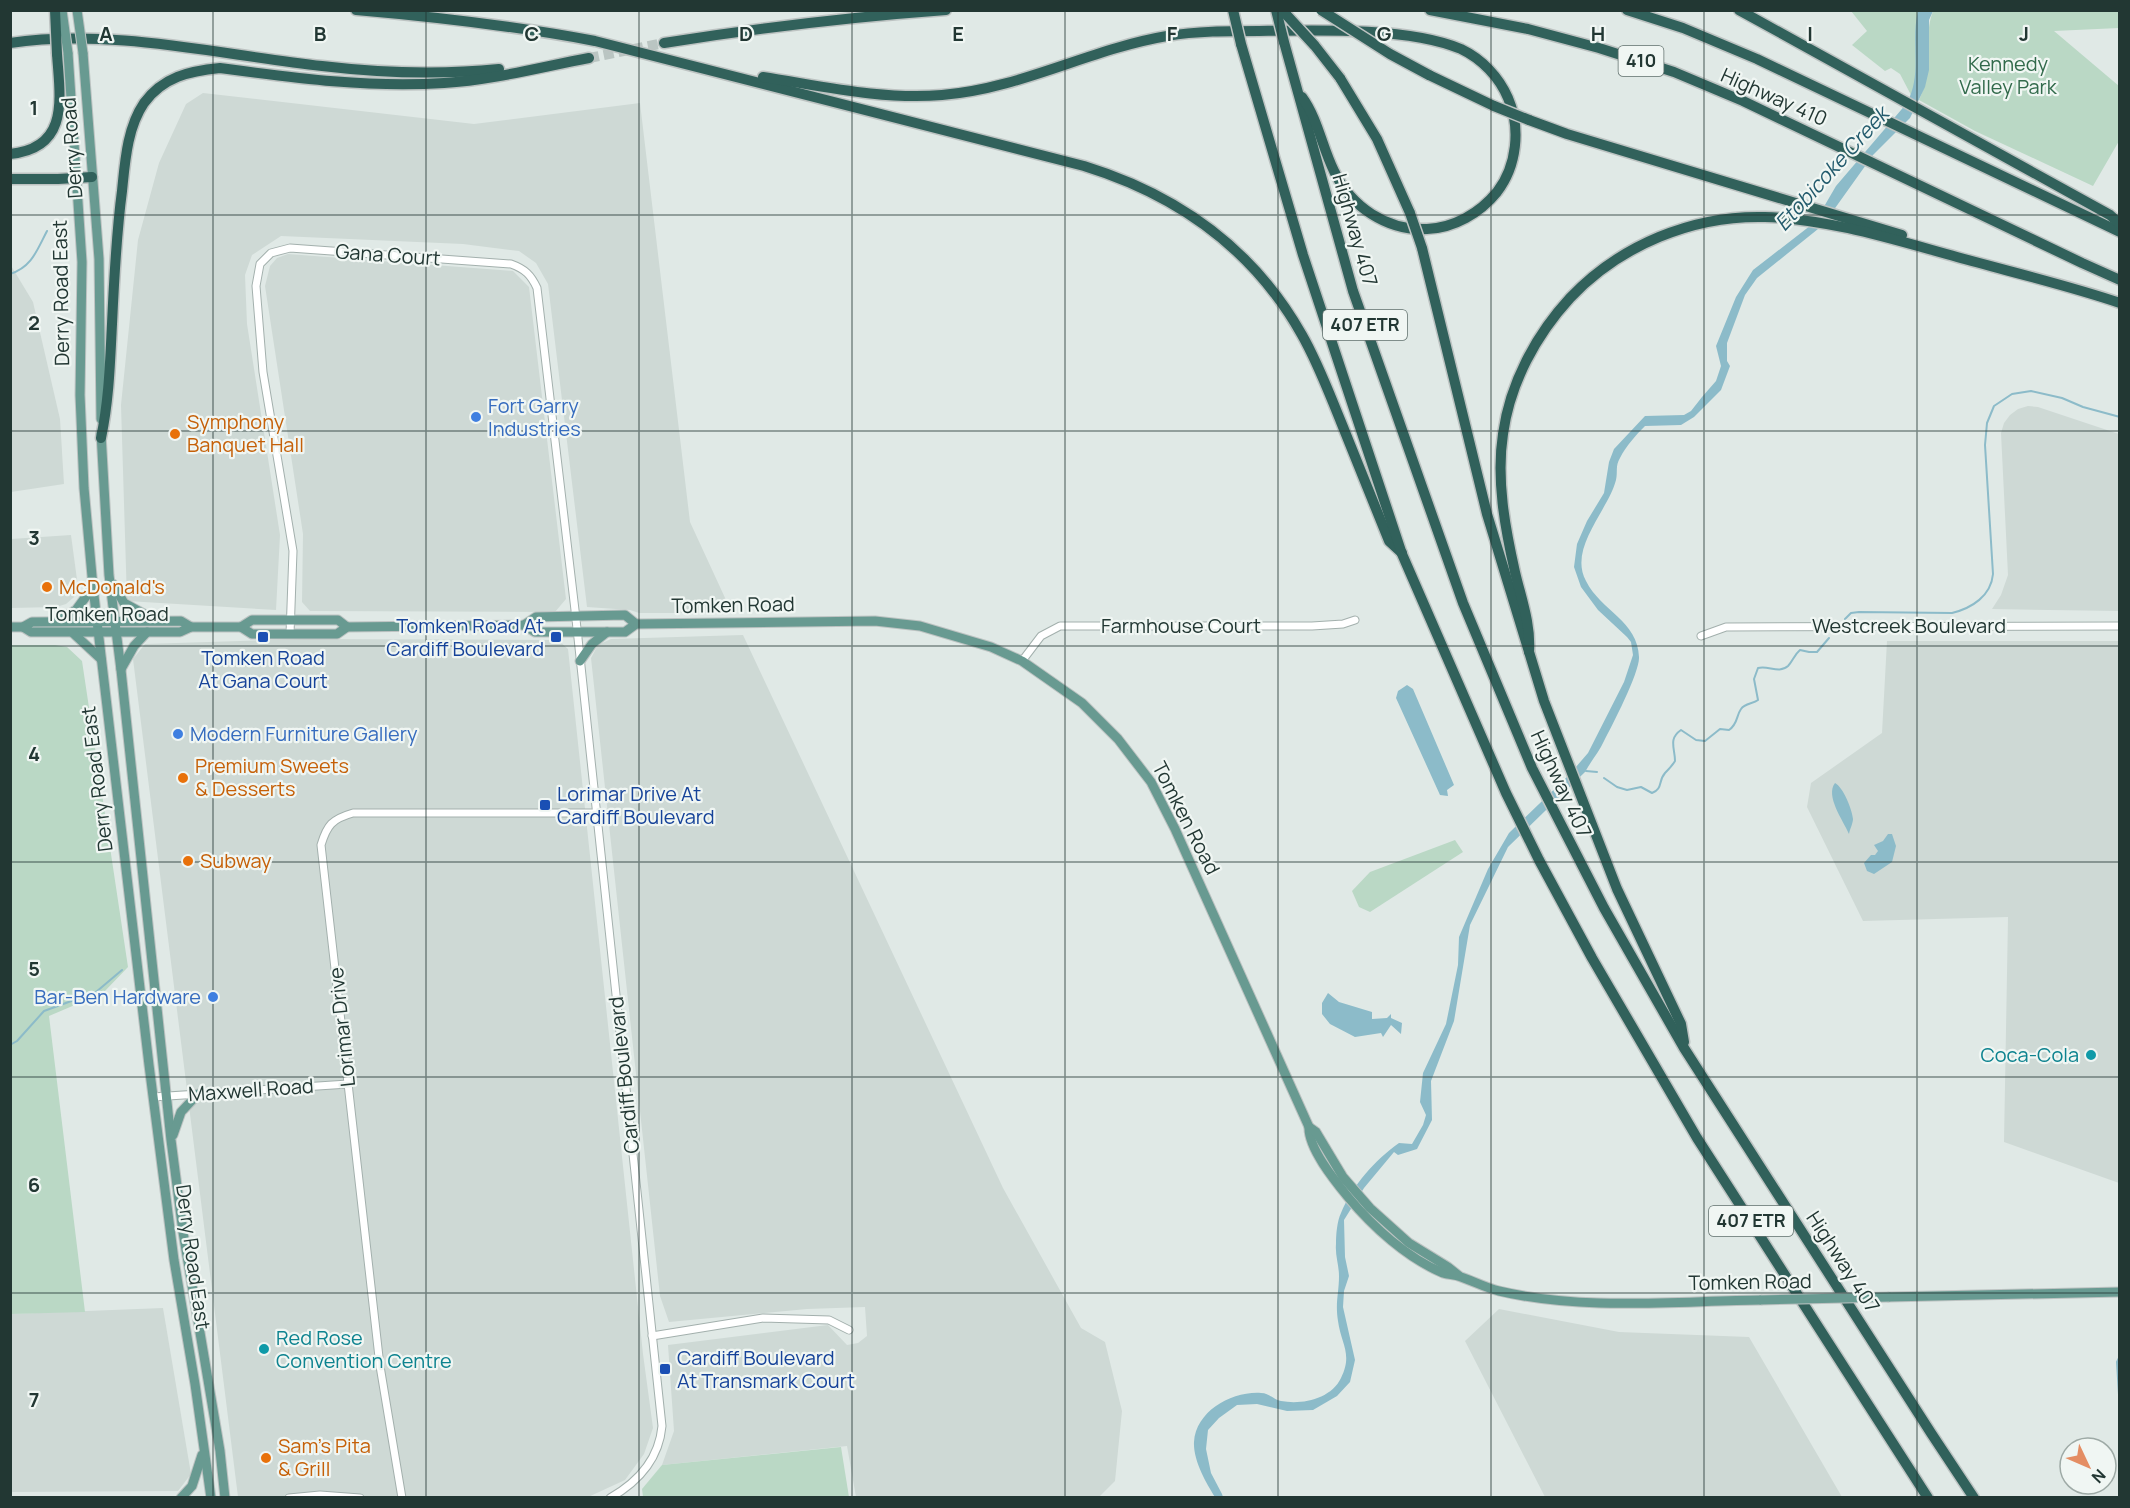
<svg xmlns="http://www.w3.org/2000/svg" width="2130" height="1508" font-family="Manrope,sans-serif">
	<rect width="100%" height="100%" fill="#e0e9e6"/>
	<g fill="#ced9d5">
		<path d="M 203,93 L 474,124 L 640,103 L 690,522 L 732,613 L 639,613 L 630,610 L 587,607 L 548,284 L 536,263 L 519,251 L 463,244 L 281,236 L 252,255 L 245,275 L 247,324 L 280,535 L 276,610 L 127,601 L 121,405 L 138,240 L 159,163 L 186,104 Z"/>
		<path d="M 288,254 L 513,271 L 529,287 L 566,599 L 555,612 L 310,611 L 302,602 L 303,534 L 265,286 L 270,266 L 277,258 Z"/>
		<path d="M 10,264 L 33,302 L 60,419 L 64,484 L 11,492 Z"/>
		<path d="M 2028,406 L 2038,407 L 2119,434 L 2119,611 L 1992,609 L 2001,595 L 2008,575 L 2001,433 L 2004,423 L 2010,415 L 2018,409 Z"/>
		<path d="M 71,535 L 78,587 L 74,597 L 66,604 L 56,607 L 11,608 L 11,539 Z"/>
		<path d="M 743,635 L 1003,1188 L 1081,1328 L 1105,1342 L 1122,1411 L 1115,1481 L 1099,1497 L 856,1497 L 847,1446 L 662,1465 L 674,1431 L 668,1345 L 828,1325 L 847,1345 L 858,1343 L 867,1336 L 865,1307 L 807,1309 L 669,1322 L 660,1296 L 591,658 L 598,645 L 611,639 Z"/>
		<path d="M 304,639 L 558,640 L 568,649 L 643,1354 L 653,1428 L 644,1454 L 625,1480 L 586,1498 L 238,1497 L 133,659 L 145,644 Z"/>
		<path d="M 1887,641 L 2119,641 L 2119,1183 L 2004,1142 L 2008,917 L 1863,921 L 1807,807 L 1811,783 L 1882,733 Z"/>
		<path d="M 163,1308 L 191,1474 L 178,1491 L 11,1492 L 10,1314 Z"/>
		<path d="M 1499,1309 L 1619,1332 L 1749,1337 L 1842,1497 L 1545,1497 L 1465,1341 Z"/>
	</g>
	<g fill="#bad8c5">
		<path d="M 1851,11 L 1919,11 C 1912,38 1922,73 1911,95 L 1900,74 L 1891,68 L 1885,71 L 1852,45 L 1867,31 Z"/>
		<path d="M 1933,11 L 2119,11 L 2119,28 L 2054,31 L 2119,86 L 2119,141 L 2093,186 L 1975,131 L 1919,100 C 1935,68 1922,40 1933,11 Z"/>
		<path d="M 11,645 L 55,645 L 67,647 L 82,661 L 128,967 L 103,993 L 49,1016 L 85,1312 L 11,1314 Z"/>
		<path d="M 1455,840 L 1463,852 L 1370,912 L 1359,907 L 1352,891 L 1370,872 Z"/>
		<path d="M 841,1447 L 849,1497 L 643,1497 L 642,1489 L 662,1465 Z"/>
	</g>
	<g fill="#8cbbc9">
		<path d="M 1918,11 L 1933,11 L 1929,20 L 1929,70 L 1925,87 L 1910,118 L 1873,155 L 1823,225 L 1757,278 L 1745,295 L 1727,343 L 1727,361 L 1730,366 L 1721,390 L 1694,417 L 1681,425 L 1645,426 C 1636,435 1626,446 1620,458 C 1615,466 1618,472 1616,480 C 1608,511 1568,548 1586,581 C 1601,611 1638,621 1639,657 C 1640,672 1612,726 1604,741 C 1599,752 1591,761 1585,772 L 1508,847 L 1470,925 L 1454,1021 L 1431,1081 L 1432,1120 L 1417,1149 L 1398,1155 L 1394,1152 L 1364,1188 L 1344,1220 L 1345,1257 L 1349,1276 L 1344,1291 L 1343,1307 L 1355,1360 L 1350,1382 L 1337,1396 L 1313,1410 L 1287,1411 L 1257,1404 L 1237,1405 L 1219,1418 L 1208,1430 L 1206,1449 L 1211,1473 L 1222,1494 L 1223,1497 L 1215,1497 C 1206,1483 1193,1460 1194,1442 C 1196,1411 1232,1391 1261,1393 C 1269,1393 1274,1400 1281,1401 C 1302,1405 1331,1399 1341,1378 C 1353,1354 1341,1344 1338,1321 C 1335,1302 1339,1293 1339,1276 C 1339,1265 1335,1255 1336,1244 C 1336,1235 1337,1221 1341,1213 C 1352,1186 1375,1160 1399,1143 L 1412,1144 L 1423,1125 L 1426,1115 L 1420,1102 L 1423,1073 L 1446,1024 L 1458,965 L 1459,937 L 1488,869 L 1509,833 L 1569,775 L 1588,753 L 1624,682 L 1633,655 L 1631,642 L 1627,637 L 1598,610 L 1581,587 L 1574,567 L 1577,544 L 1587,521 L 1604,493 L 1609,462 L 1614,449 L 1645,416 L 1684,415 L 1691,411 L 1702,397 L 1716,381 L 1721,366 L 1716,346 L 1736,297 L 1753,270 L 1815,222 L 1836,186 L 1907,103 C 1923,72 1910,44 1918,11 Z"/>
		<path d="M 1407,685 L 1413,689 L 1454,785 L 1447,790 L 1448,796 L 1440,795 L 1396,698 L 1398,691 Z"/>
		<path d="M 1835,783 C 1843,787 1852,809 1853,819 C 1853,823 1850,829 1849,834 C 1843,820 1825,796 1835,783 Z"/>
		<path d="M 1888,834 L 1892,834 L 1896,846 L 1892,862 L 1874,874 L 1867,871 L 1864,863 L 1871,855 L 1875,855 L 1878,851 L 1874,845 L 1883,841 Z"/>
		<path d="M 1328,993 L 1339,1002 L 1372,1012 L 1372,1019 L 1387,1018 L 1391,1014 L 1391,1018 L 1402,1023 L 1401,1034 L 1391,1025 L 1383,1037 L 1381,1033 L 1355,1037 L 1330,1024 L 1322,1014 L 1322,1003 Z"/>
	</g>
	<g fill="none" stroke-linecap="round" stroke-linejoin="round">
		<g stroke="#8cbbc9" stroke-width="2">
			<path d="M 10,274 C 32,267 37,250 47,231"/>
			<path d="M 1845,619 L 1851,613 L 1859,612 L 1952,613 C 1972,608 1991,596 1993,574 L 1985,445 L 1987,423 L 1994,406 L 2012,394 L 2031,391 L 2062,398 L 2083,407 L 2120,417"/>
			<path d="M 1586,771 L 1597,772"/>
			<path d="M 1604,778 L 1617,787 L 1627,790 L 1641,787 L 1652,793 C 1663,789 1658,781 1665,773 C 1669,769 1672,766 1675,761 C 1675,748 1668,739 1681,730 L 1696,740 L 1705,741 L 1720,729 L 1729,730 C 1738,724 1736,716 1741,709 C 1745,703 1753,704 1758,700 L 1754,679 L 1758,668 C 1768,665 1779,674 1788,666 C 1793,661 1794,655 1800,650 L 1809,652 L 1817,652 L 1829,638"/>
			<path d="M 10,1045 L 17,1041 L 44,1011 L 96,992 L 122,970"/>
			<path d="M 2120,1356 L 2117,1362 L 2120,1411"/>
		</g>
		<path stroke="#bac5c2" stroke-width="10" stroke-dasharray="10 5" stroke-linecap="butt" d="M 589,58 L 664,43"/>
		<g stroke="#a3b0ad" stroke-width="9">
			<g id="minor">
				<path d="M 290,634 L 293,551 L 263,372 L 256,286 L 260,264 L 271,253 L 290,248 L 511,264 C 525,269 531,275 537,288 L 575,610 L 662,1426 C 659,1459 638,1482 610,1498"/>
				<path d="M 1701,636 L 1726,627 L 2120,626"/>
				<path d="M 1022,661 L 1041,636 L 1060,626 L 1312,626 L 1343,624 L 1355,620"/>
				<path d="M 153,1097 L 348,1084"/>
				<path d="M 652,1336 L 763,1318 L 829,1320 L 849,1330"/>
				<path d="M 289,1498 L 320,1495 L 360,1498"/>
				<path d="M 402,1498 L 380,1366 L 321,845 C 327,825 332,819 353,813 L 595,813"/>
			</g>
		</g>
		<g stroke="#bdc3c2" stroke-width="11">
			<g id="major">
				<path d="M 68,53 L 82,262 L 80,395 L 84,488 L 93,587 L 149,1065 L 174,1260 L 195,1384 L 211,1498"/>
				<path d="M 83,53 L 99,259 L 101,419"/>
				<path d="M 101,433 L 109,575 L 121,670 L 171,1140 L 183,1232 L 220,1451 L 225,1498"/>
				<path d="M 113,584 L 124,603 L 153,619"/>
				<path d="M 61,619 L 76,610 L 93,587"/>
				<path d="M 524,625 L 535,632 L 625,632 L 636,624 L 875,621 L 920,626 L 991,647 L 1022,661 L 1082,703 L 1118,739 L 1151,782 L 1175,829 L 1309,1127 C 1308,1148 1335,1181 1348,1197 C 1373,1227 1407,1258 1443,1273 C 1449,1275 1455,1274 1461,1277 C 1473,1281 1486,1288 1499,1291 C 1584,1311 1675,1301 1761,1300"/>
				<path d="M 10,627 L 23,627 L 32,622 L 181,621 L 191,627"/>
				<path d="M 23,627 L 31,632 L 180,632 L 191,627 L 241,627 L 252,634 L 337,634 L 347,627 L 524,625 L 536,617 L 625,615 L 636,624"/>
				<path d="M 241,627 L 252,620 L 338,620 L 347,627"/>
				<path d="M 73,633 L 101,659"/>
				<path d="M 580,661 L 592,644 L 607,632"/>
				<path d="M 121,669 L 134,646 L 147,632"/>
				<path d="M 1309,1127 L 1316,1132 L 1343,1177 L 1370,1208 L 1409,1243 L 1448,1267 L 1458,1275"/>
				<path d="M 173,1135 L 181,1112 L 198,1094"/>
				<path d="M 1889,1297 L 2120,1292"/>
				<path d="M 181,1498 L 192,1486 L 202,1455"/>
			</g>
		</g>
		<g stroke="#bdc3c2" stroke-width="13">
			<g id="highway">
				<path d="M 356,10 C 437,17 516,26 595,41 L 1084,166 C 1178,195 1253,248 1302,335 C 1318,363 1329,393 1341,422 C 1357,462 1373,502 1389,541 L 1402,553"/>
				<path d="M 1430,10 L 1528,29 L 1599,48 L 1674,72 L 1743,101 L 2082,263 L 2120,280"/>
				<path d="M 1627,10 L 1683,28 L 1757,59 L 2120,232"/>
				<path d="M 1739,10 L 2110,215 L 2120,224"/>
				<path d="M 1284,42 L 1353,291 L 1463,603 L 1532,768 L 1604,908 L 1684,1048 L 1931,1433 L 1974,1498"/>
				<path d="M 10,43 C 114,28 220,55 322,66 C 381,73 440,75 499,69"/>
				<path d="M 664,43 C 758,28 851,17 946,10"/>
				<path d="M 1241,44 L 1303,255 L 1402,554 L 1506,793 L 1539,860 L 1592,958 L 1697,1138 L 1928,1498"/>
				<path d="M 1429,75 L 1494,106"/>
				<path d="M 763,77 C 822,86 882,100 942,95 C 1020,89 1090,49 1167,36 C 1197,31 1228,31 1259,31 C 1316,30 1409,27 1461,49 C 1482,59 1499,77 1508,98 C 1521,128 1517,166 1497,192 C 1480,213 1454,228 1427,229 C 1387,231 1351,207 1334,171 C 1322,147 1318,119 1302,97"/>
				<path d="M 1340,78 L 1377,139 L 1410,213"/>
				<path d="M 1529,120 L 1567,134 L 1902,235"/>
				<path d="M 10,154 C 70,148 60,98 57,54"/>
				<path d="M 10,179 L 58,179 L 92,177"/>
				<path d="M 1422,248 L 1487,514 L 1544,701 L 1617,889 L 1681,1024 L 1684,1042"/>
				<path d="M 101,438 C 109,400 110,363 112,324 C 114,280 116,236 122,191 C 125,162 127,128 144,103 C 163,77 189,71 220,68 C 295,78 368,88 444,83 C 493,80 541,67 589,58"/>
				<path d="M 1529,652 C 1531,624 1521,598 1515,572 C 1505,528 1496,479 1503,434 C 1510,383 1536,335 1570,298 C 1620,245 1693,215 1765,217 C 1830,219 1895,240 1957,257 C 2011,272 2067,285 2120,303"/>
			</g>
		</g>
		<use href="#minor" stroke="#fff" stroke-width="7"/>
		<use href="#major" stroke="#689a91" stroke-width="9"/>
		<use href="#highway" stroke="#31615b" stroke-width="10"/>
		<g stroke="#bdc3c2" stroke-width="11" stroke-linecap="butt">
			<g id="major-bridge">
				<path d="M 62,10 L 68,53"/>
				<path d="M 77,10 L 83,53"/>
				<path d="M 1761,1300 L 1889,1297"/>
			</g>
		</g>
		<g stroke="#bdc3c2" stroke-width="13" stroke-linecap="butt">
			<g id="highway-bridge">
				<path d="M 55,10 L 57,54"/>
				<path d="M 1233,10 L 1241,44"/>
				<path d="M 1276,10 L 1284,42"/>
				<path d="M 1282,10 L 1315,46 L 1340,78"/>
				<path d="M 1321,10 L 1390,54 L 1429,75"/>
				<path d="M 1494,106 L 1529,120"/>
				<path d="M 1410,213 L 1422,248"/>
			</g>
		</g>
		<use href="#major-bridge" stroke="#689a91" stroke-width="9"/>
		<use href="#highway-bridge" stroke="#31615b" stroke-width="10"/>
	</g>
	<path fill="none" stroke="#223733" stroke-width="1.5" stroke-opacity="0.55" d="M 213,10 L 213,1498M 426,10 L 426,1498M 639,10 L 639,1498M 852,10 L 852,1498M 1065,10 L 1065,1498M 1278,10 L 1278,1498M 1491,10 L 1491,1498M 1704,10 L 1704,1498M 1917,10 L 1917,1498M 10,215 L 2120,215M 10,431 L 2120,431M 10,646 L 2120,646M 10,862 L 2120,862M 10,1077 L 2120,1077M 10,1293 L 2120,1293"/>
	<g fill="#3f7fe0" stroke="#f0f6f3" stroke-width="2">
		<circle cx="476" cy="417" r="6"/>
		<circle cx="178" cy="734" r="6"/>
		<circle cx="213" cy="997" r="6"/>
	</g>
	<g fill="#e8710a" stroke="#f0f6f3" stroke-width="2">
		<circle cx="175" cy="434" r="6"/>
		<circle cx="47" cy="587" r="6"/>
		<circle cx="183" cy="778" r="6"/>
		<circle cx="188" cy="861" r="6"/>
		<circle cx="266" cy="1458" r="6"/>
	</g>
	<g fill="#1a4fb4" stroke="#f0f6f3" stroke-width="2">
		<rect x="257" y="631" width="12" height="12" rx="3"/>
		<rect x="550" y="631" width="12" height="12" rx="3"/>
		<rect x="539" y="799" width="12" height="12" rx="3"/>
		<rect x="659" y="1363" width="12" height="12" rx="3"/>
	</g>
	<g fill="#0f9aa8" stroke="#f0f6f3" stroke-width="2">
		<circle cx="2091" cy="1055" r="6"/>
		<circle cx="264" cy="1349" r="6"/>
	</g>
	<g text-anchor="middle" stroke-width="4.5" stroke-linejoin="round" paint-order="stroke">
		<g fill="#f0f6f3" stroke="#60706d" stroke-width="1.5">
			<rect x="1618.5" y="46" width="45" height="30" rx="4.5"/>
			<rect x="1323" y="310" width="84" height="30" rx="4.5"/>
			<rect x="1709" y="1206" width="84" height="30" rx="4.5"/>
		</g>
		<g font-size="18" font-weight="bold" fill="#223733">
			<text x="1641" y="67">410</text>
			<text x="1365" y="331">407 ETR</text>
			<text x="1751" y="1227">407 ETR</text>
		</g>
		<g font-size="20" fill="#316a4b" stroke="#f0f6f3">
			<text x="2008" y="71">Kennedy<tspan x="2008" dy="23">Valley Park</tspan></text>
		</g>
		<g font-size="20" fill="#223733" stroke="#f0f6f3">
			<text transform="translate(1774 97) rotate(24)" y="7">Highway 410</text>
			<text transform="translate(72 148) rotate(-94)" y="7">Derry Road</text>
			<text transform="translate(1355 230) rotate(74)" y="7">Highway 407</text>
			<text transform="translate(388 255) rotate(4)" y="7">Gana Court</text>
			<text transform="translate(61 293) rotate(-91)" y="7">Derry Road East</text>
			<text transform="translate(733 605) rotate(-1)" y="7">Tomken Road</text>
			<text x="107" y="621">Tomken Road</text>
			<text x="1181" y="633">Farmhouse Court</text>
			<text x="1909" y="633">Westcreek Boulevard</text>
			<text transform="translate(97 779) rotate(-97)" y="7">Derry Road East</text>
			<text transform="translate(1561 784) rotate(65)" y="7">Highway 407</text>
			<text transform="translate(1186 818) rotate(63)" y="7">Tomken Road</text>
			<text transform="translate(342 1027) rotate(-96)" y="7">Lorimar Drive</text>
			<text transform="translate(624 1075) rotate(-96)" y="7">Cardiff Boulevard</text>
			<text transform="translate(251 1090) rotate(-4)" y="7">Maxwell Road</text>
			<text transform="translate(193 1257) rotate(82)" y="7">Derry Road East</text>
			<text transform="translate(1843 1262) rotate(57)" y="7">Highway 407</text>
			<text transform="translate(1750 1282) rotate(-1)" y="7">Tomken Road</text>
		</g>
		<g font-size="20" fill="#366cbe" stroke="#f0f6f3" text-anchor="start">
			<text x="488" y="413">Fort Garry<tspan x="488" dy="23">Industries</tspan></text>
			<text x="190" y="741">Modern Furniture Gallery</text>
			<text x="201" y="1004" text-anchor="end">Bar-Ben Hardware</text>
		</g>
		<g font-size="20" fill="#c56008" stroke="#f0f6f3" text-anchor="start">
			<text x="187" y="429">Symphony<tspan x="187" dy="23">Banquet Hall</tspan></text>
			<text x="59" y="594">McDonald's</text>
			<text x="195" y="773">Premium Sweets<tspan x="195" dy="23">&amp; Desserts</tspan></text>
			<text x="200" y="868">Subway</text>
			<text x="278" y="1453">Sam’s Pita<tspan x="278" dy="23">&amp; Grill</tspan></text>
		</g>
		<g font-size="20" fill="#164399" stroke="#f0f6f3" text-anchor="start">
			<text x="544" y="633" text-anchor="end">Tomken Road At<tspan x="544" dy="23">Cardiff Boulevard</tspan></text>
			<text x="263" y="665" text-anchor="middle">Tomken Road<tspan x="263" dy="23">At Gana Court</tspan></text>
			<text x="557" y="801">Lorimar Drive At<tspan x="557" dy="23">Cardiff Boulevard</tspan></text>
			<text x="677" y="1365">Cardiff Boulevard<tspan x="677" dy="23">At Transmark Court</tspan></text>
		</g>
		<g font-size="20" fill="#0d838f" stroke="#f0f6f3" text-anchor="end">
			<text x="2079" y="1062">Coca-Cola</text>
			<text x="276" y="1345" text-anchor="start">Red Rose<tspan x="276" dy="23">Convention Centre</tspan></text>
		</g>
		<g font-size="21" font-style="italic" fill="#235b6d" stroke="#f0f6f3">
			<text transform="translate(1832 169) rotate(-48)" y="7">Etobicoke Creek</text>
		</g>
	</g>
	<g font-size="20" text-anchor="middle" font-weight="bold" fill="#223733" stroke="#f0f6f3" stroke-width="4.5" stroke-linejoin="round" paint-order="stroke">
		<text x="106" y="41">A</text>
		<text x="320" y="41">B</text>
		<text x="532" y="41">C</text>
		<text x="746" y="41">D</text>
		<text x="958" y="41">E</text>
		<text x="1172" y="41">F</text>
		<text x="1384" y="41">G</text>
		<text x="1598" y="41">H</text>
		<text x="1810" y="41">I</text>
		<text x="2024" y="41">J</text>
		<text x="34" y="115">1</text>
		<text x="34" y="330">2</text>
		<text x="34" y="545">3</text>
		<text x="34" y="761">4</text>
		<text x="34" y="976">5</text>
		<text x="34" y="1192">6</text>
		<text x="34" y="1407">7</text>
	</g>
	<rect width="2130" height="1508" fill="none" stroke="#223733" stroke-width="24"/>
	<g transform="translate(2088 1466) rotate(134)"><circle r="28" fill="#f0f6f3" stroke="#9eaaa6" stroke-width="1.5"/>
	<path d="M0-4.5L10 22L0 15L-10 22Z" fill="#e48d63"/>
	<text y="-9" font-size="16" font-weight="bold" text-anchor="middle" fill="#223733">N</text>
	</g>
</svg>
